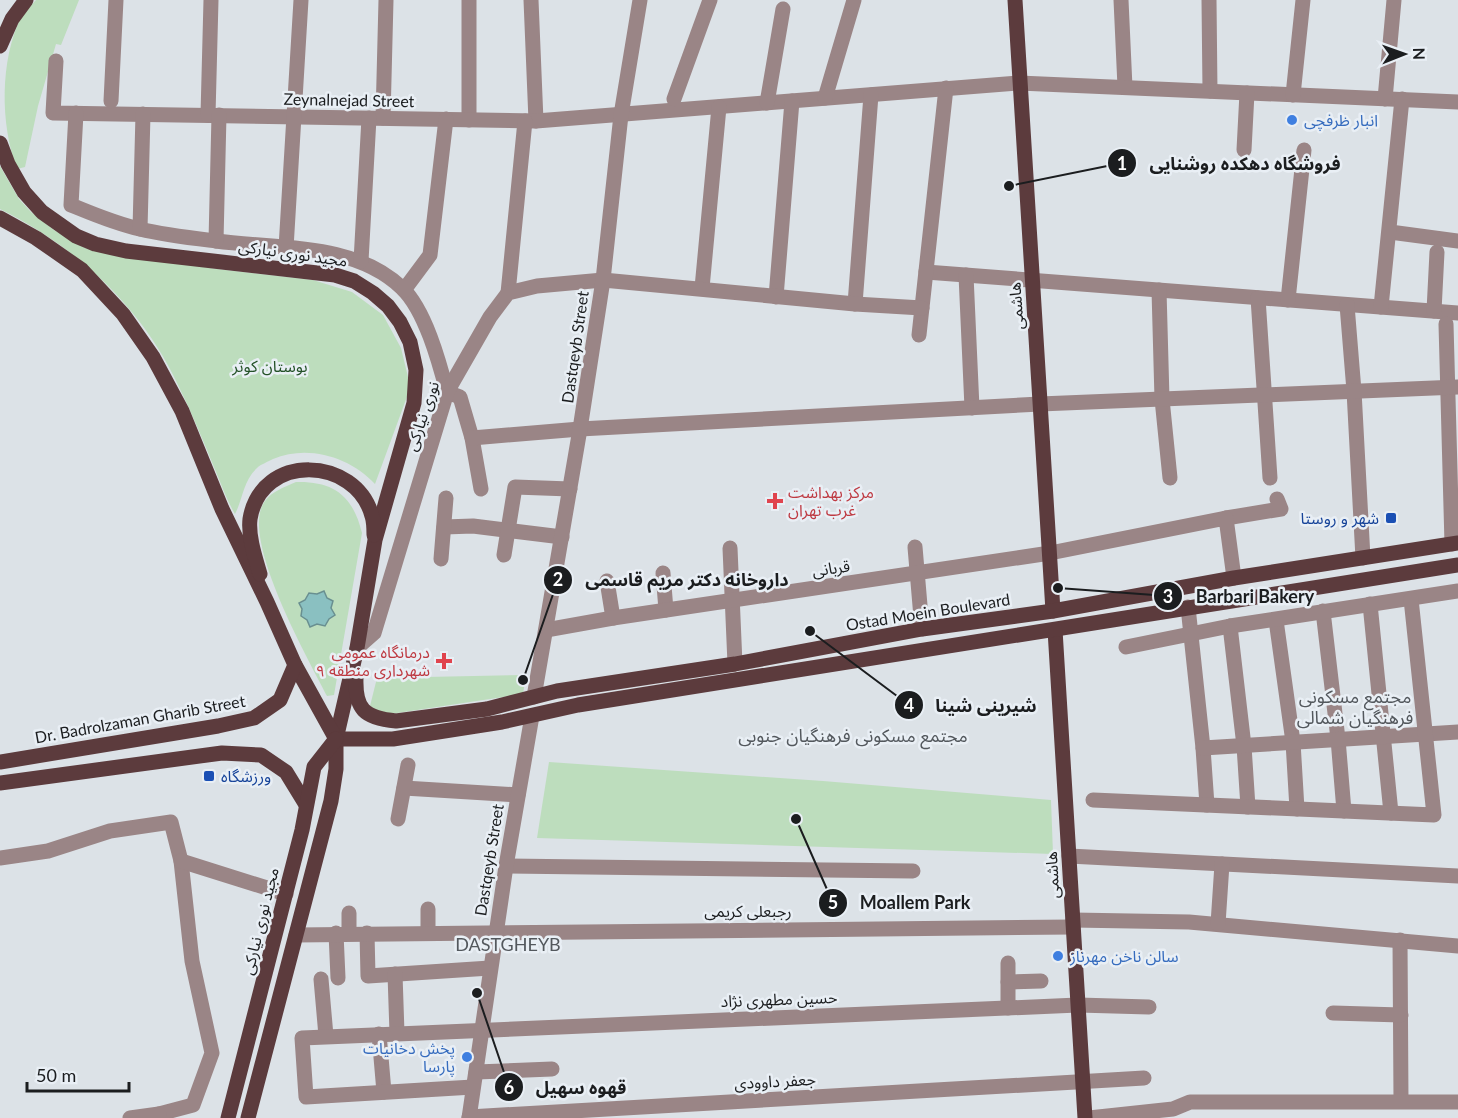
<svg xmlns="http://www.w3.org/2000/svg" width="1458" height="1118" font-family="Lato,'Noto Sans Arabic',sans-serif">
	<rect width="100%" height="100%" fill="#dce2e7"/>
	<g fill="#bdddbd">
		<path d="M 36,0 L 79,0 L 61,45 L 56,44 L 38,106 L 25,167 L 17,169 C 0,124 0,60 21,17 C 25,11 31,6 36,0 Z"/>
		<path d="M 0,166 L 19,199 L 31,212 L 54,230 L 85,248 L 217,269 L 313,280 L 352,292 L 383,315 L 401,348 L 408,377 L 408,394 L 375,484 C 350,457 308,444 273,459 C 268,462 261,464 257,468 C 243,481 243,499 235,514 C 227,501 222,486 216,472 C 204,443 192,413 178,385 C 142,307 76,247 0,209 Z"/>
		<path d="M 296,482 C 334,481 353,496 362,533 L 334,695 L 327,696 C 309,660 238,536 265,501 C 272,491 285,487 296,482 Z"/>
		<path d="M 526,675 L 523,694 L 384,715 L 370,706 L 377,678 Z"/>
		<path d="M 549,762 L 823,781 L 1051,800 L 1053,854 L 537,838 Z"/>
	</g>
	<path fill="#8ac0c1" stroke="#698f90" stroke-width="1.5" d="M 324,591 L 327,598 L 333,601 L 331,608 L 335,615 L 329,619 L 325,626 L 317,624 L 310,627 L 307,620 L 301,616 L 302,609 L 299,603 L 305,600 L 309,593 L 317,594 Z"/>
	<g fill="none" stroke-linecap="round" stroke-linejoin="round">
		<g stroke="#9a8586" stroke-width="15">
			<path d="M 469,0 L 469,120"/>
			<path d="M 531,0 L 536,121"/>
			<path d="M 1121,0 L 1125,87"/>
			<path d="M 1209,0 L 1210,91"/>
			<path d="M 56,61 L 53,113 L 536,121 L 1019,83 L 1458,102"/>
			<path d="M 1293,95 L 1303,0"/>
			<path d="M 825,98 L 854,0"/>
			<path d="M 674,99 L 710,0"/>
			<path d="M 1385,99 L 1394,0"/>
			<path d="M 111,101 L 116,0"/>
			<path d="M 767,103 L 783,9"/>
			<path d="M 76,113 L 71,205 C 93,214 116,224 140,229 C 164,235 191,238 216,241 C 278,249 354,242 402,288 C 425,310 439,361 447,392 L 460,397 L 472,438 L 481,489"/>
			<path d="M 208,115 L 211,0"/>
			<path d="M 383,118 L 386,0"/>
			<path d="M 1244,150 L 1247,93"/>
			<path d="M 140,229 L 143,114"/>
			<path d="M 1390,232 L 1458,241"/>
			<path d="M 216,241 L 219,115"/>
			<path d="M 286,248 L 301,0"/>
			<path d="M 361,261 L 369,118"/>
			<path d="M 926,272 L 1458,313"/>
			<path d="M 966,275 L 972,408"/>
			<path d="M 702,288 L 719,107"/>
			<path d="M 404,290 L 430,255 L 446,119"/>
			<path d="M 1159,290 L 1162,399 L 1170,478"/>
			<path d="M 508,293 L 525,121"/>
			<path d="M 776,297 L 792,101"/>
			<path d="M 1258,298 L 1270,478"/>
			<path d="M 1288,300 L 1304,150"/>
			<path d="M 855,304 L 871,95"/>
			<path d="M 1347,305 L 1354,391 L 1363,558"/>
			<path d="M 1381,307 L 1402,99"/>
			<path d="M 1434,311 L 1437,252"/>
			<path d="M 1446,324 L 1452,544"/>
			<path d="M 919,335 L 946,88"/>
			<path d="M 472,438 L 580,429 L 1040,404 L 1458,387"/>
			<path d="M 1226,518 L 1281,509 L 1277,499"/>
			<path d="M 444,527 L 473,526 L 562,537"/>
			<path d="M 915,547 L 922,629"/>
			<path d="M 730,548 L 735,664"/>
			<path d="M 504,555 L 515,487 L 570,489"/>
			<path d="M 441,559 L 446,498"/>
			<path d="M 663,573 L 666,610"/>
			<path d="M 607,581 L 613,618"/>
			<path d="M 1370,604 L 1391,813"/>
			<path d="M 1188,607 L 1203,748 L 1207,805"/>
			<path d="M 1323,611 L 1338,739 L 1344,811"/>
			<path d="M 1276,620 L 1293,742 L 1297,809"/>
			<path d="M 1230,626 L 1244,746 L 1248,807"/>
			<path d="M 546,630 L 613,618 L 1050,553 L 1226,518 L 1234,578"/>
			<path d="M 1126,647 L 1230,626 L 1458,591"/>
			<path d="M 357,648 L 374,633 L 447,392 L 490,317 L 508,293 L 537,286 L 603,280 L 855,304 L 922,308"/>
			<path d="M 534,697 L 580,429 L 603,280 L 621,115 L 640,0"/>
			<path d="M 1203,748 L 1458,732"/>
			<path d="M 404,788 L 518,795"/>
			<path d="M 1093,800 L 1434,815 L 1411,599"/>
			<path d="M 398,819 L 408,765"/>
			<path d="M 1069,856 L 1458,876"/>
			<path d="M 0,858 L 48,851 L 110,831 L 171,822 L 181,861 L 192,961 L 212,1053 L 193,1105 L 159,1114 L 159,1118"/>
			<path d="M 181,861 L 286,894"/>
			<path d="M 506,866 L 913,871"/>
			<path d="M 428,909 L 428,932"/>
			<path d="M 1073,920 L 1189,922 L 1458,946"/>
			<path d="M 1218,924 L 1222,864"/>
			<path d="M 336,933 L 338,978"/>
			<path d="M 349,933 L 349,913"/>
			<path d="M 367,933 L 368,976 L 490,968"/>
			<path d="M 296,935 L 1073,927"/>
			<path d="M 1400,940 L 1401,1101"/>
			<path d="M 395,974 L 397,1033"/>
			<path d="M 321,979 L 326,1036"/>
			<path d="M 1008,982 L 1041,981"/>
			<path d="M 1008,1008 L 1008,963"/>
			<path d="M 1333,1013 L 1401,1015"/>
			<path d="M 379,1034 L 384,1092"/>
			<path d="M 476,1072 L 552,1069"/>
			<path d="M 473,1087 L 306,1097 L 302,1038 L 1078,1005 L 1149,1007"/>
			<path d="M 469,1117 L 1144,1078"/>
			<path d="M 130,1118 L 159,1114"/>
			<path d="M 469,1118 L 506,866 L 532,716"/>
			<path d="M 1089,1118 L 1173,1109 L 1190,1102 L 1458,1102"/>
		</g>
		<g stroke="#5c3b3d" stroke-width="15">
			<path d="M 1015,0 L 1053,611"/>
			<path d="M 0,46 L 12,19 L 26,0"/>
			<path d="M 0,143 L 8,164 L 24,192 L 42,212 L 76,236 L 95,244 L 126,251 L 335,275 L 354,281 L 373,293 L 388,306 L 400,322 L 410,342 L 416,370 L 414,403 L 375,540 L 357,648 L 336,739 L 336,769 L 331,801 L 248,1118"/>
			<path d="M 0,218 L 36,238 L 82,270 L 123,314 L 153,357 L 182,411 L 222,509 L 267,602 L 295,665 L 336,739"/>
			<path d="M 260,574 C 255,557 248,536 250,519 C 261,452 356,456 372,516 C 374,522 374,528 374,535"/>
			<path d="M 1055,630 L 1085,1118"/>
			<path d="M 356,678 C 355,709 364,718 396,721 L 487,709 L 557,691 L 735,664 L 922,629 L 1053,611 L 1234,578 L 1458,543"/>
			<path d="M 336,739 L 393,739 L 502,722 L 578,705 L 1458,565"/>
			<path d="M 0,762 L 218,726 L 254,718 L 280,700 L 295,665"/>
			<path d="M 0,783 L 222,753 L 261,755 L 286,772 L 305,803"/>
			<path d="M 228,1118 L 302,830 L 314,767 L 336,739"/>
		</g>
	</g>
	<g fill="#3f7fe0" stroke="#e9eff5" stroke-width="2">
		<circle cx="1292" cy="120" r="6"/>
		<circle cx="1058" cy="956" r="6"/>
		<circle cx="467" cy="1057" r="6"/>
	</g>
	<g fill="#e0444e" stroke="#e9eff5" stroke-width="2">
		<path d="M772 492h6v6h6v6h-6v6h-6v-6h-6v-6h6z"/>
		<path d="M441 652h6v6h6v6h-6v6h-6v-6h-6v-6h6z"/>
	</g>
	<g fill="#1a4fb4" stroke="#e9eff5" stroke-width="2">
		<rect x="1385" y="512" width="12" height="12" rx="3"/>
		<rect x="203" y="770" width="12" height="12" rx="3"/>
	</g>
	<g text-anchor="middle" stroke-width="5" stroke-linejoin="round" paint-order="stroke">
		<g font-size="16" fill="#1b1d1f" stroke="#e9eff5">
			<text transform="translate(349 100) rotate(1)" y="6">Zeynalnejad Street</text>
			<text transform="translate(293 253) rotate(8)" y="6">مجید نوری نیارکی</text>
			<text transform="translate(1016 306) rotate(-94)" y="6">هاشمی</text>
			<text transform="translate(575 347) rotate(-82)" y="6">Dastqeyb Street</text>
			<text transform="translate(422 416) rotate(-71)" y="6">نوری نیارکی</text>
			<text transform="translate(831 568) rotate(-8)" y="6">قربانی</text>
			<text transform="translate(928 612) rotate(-9)" y="6">Ostad Moein Boulevard</text>
			<text transform="translate(140 719) rotate(-10)" y="6">Dr. Badrolzaman Gharib Street</text>
			<text transform="translate(489 860) rotate(-81)" y="6">Dastqeyb Street</text>
			<text transform="translate(1052 875) rotate(-93)" y="6">هاشمی</text>
			<text x="748" y="917">رجبعلی کریمی</text>
			<text transform="translate(260 921) rotate(-76)" y="6">مجید نوری نیارکی</text>
			<text transform="translate(779 999) rotate(-2)" y="6">حسین مطهری نژاد</text>
			<text transform="translate(775 1081) rotate(-3)" y="6">جعفر داوودی</text>
		</g>
		<g font-size="16" fill="#366cbe" stroke="#e9eff5" text-anchor="start">
			<text x="1304" y="126">انبار ظرفچی</text>
			<text x="1070" y="962">سالن ناخن مهرناز</text>
			<text x="455" y="1054" text-anchor="end">پخش دخانیات<tspan x="455" dy="18">پارسا</tspan></text>
		</g>
		<g font-size="16" fill="#235127" stroke="#e9eff5">
			<text x="270" y="372">بوستان کوثر</text>
		</g>
		<g font-size="16" fill="#be3a42" stroke="#e9eff5" text-anchor="start">
			<text x="788" y="498">مرکز بهداشت<tspan x="788" dy="18">غرب تهران</tspan></text>
			<text x="430" y="658" text-anchor="end">درمانگاه عمومی<tspan x="430" dy="18">شهرداری منطقه ۹</tspan></text>
		</g>
		<g font-size="16" fill="#164399" stroke="#e9eff5" text-anchor="end">
			<text x="1379" y="524">شهر و روستا</text>
			<text x="221" y="782" text-anchor="start">ورزشگاه</text>
		</g>
		<g font-size="18" fill="#53585d" stroke="#e9eff5">
			<text x="1355" y="703">مجتمع مسکونی<tspan x="1355" dy="21">فرهنگیان شمالی</tspan></text>
			<text x="853" y="742">مجتمع مسکونی فرهنگیان جنوبی</text>
			<text x="508" y="951">DASTGHEYB</text>
		</g>
	</g>
	<path fill="none" stroke="#1b1d1f" stroke-width="2" d="M1009 186L1122 163M523 680L558 580M1058 588L1168 596M810 631L909 705M796 819L833 903M477 993L509 1087"/>
	<g fill="#1b1d1f" stroke="#e9eff5" stroke-width="2">
		<circle cx="1009" cy="186" r="6"/>
		<circle cx="523" cy="680" r="6"/>
		<circle cx="1058" cy="588" r="6"/>
		<circle cx="810" cy="631" r="6"/>
		<circle cx="796" cy="819" r="6"/>
		<circle cx="477" cy="993" r="6"/>
		<circle cx="1122" cy="163" r="15"/>
		<circle cx="558" cy="580" r="15"/>
		<circle cx="1168" cy="596" r="15"/>
		<circle cx="909" cy="705" r="15"/>
		<circle cx="833" cy="903" r="15"/>
		<circle cx="509" cy="1087" r="15"/>
	</g>
	<g font-size="18" text-anchor="middle" font-weight="bold" fill="#fff">
		<text x="1122" y="170">1</text>
		<text x="558" y="586">2</text>
		<text x="1168" y="603">3</text>
		<text x="909" y="712">4</text>
		<text x="833" y="909">5</text>
		<text x="509" y="1094">6</text>
	</g>
	<g font-size="18" text-anchor="middle" font-weight="bold" fill="#1b1d1f" stroke="#e9eff5" stroke-width="5" stroke-linejoin="round" paint-order="stroke">
		<text x="1245" y="170">فروشگاه دهکده روشنایی</text>
		<text x="687" y="586">داروخانه دکتر مریم قاسمی</text>
		<text x="1255" y="603">Barbari Bakery</text>
		<text x="986" y="712">شیرینی شینا</text>
		<text x="915" y="909">Moallem Park</text>
		<text x="581" y="1094">قهوه سهیل</text>
	</g>
	<g transform="translate(1404 54) rotate(89)" stroke="#e9eff5" stroke-width="4.5" paint-order="stroke">
	<path d="M0-4.5L10 22L0 15L-10 22Z" fill="#1b1d1f"/>
	<text y="-9" font-size="16" font-weight="bold" text-anchor="middle" fill="#1b1d1f">N</text>
	</g>
	<path d="M27 1082v9h102v-9" fill="none" stroke="#1b1d1f" stroke-width="3"/>
	<text x="36" y="1082" font-size="18" fill="#1b1d1f" stroke="#e9eff5" stroke-width="4.5" paint-order="stroke">50 m</text>
</svg>
